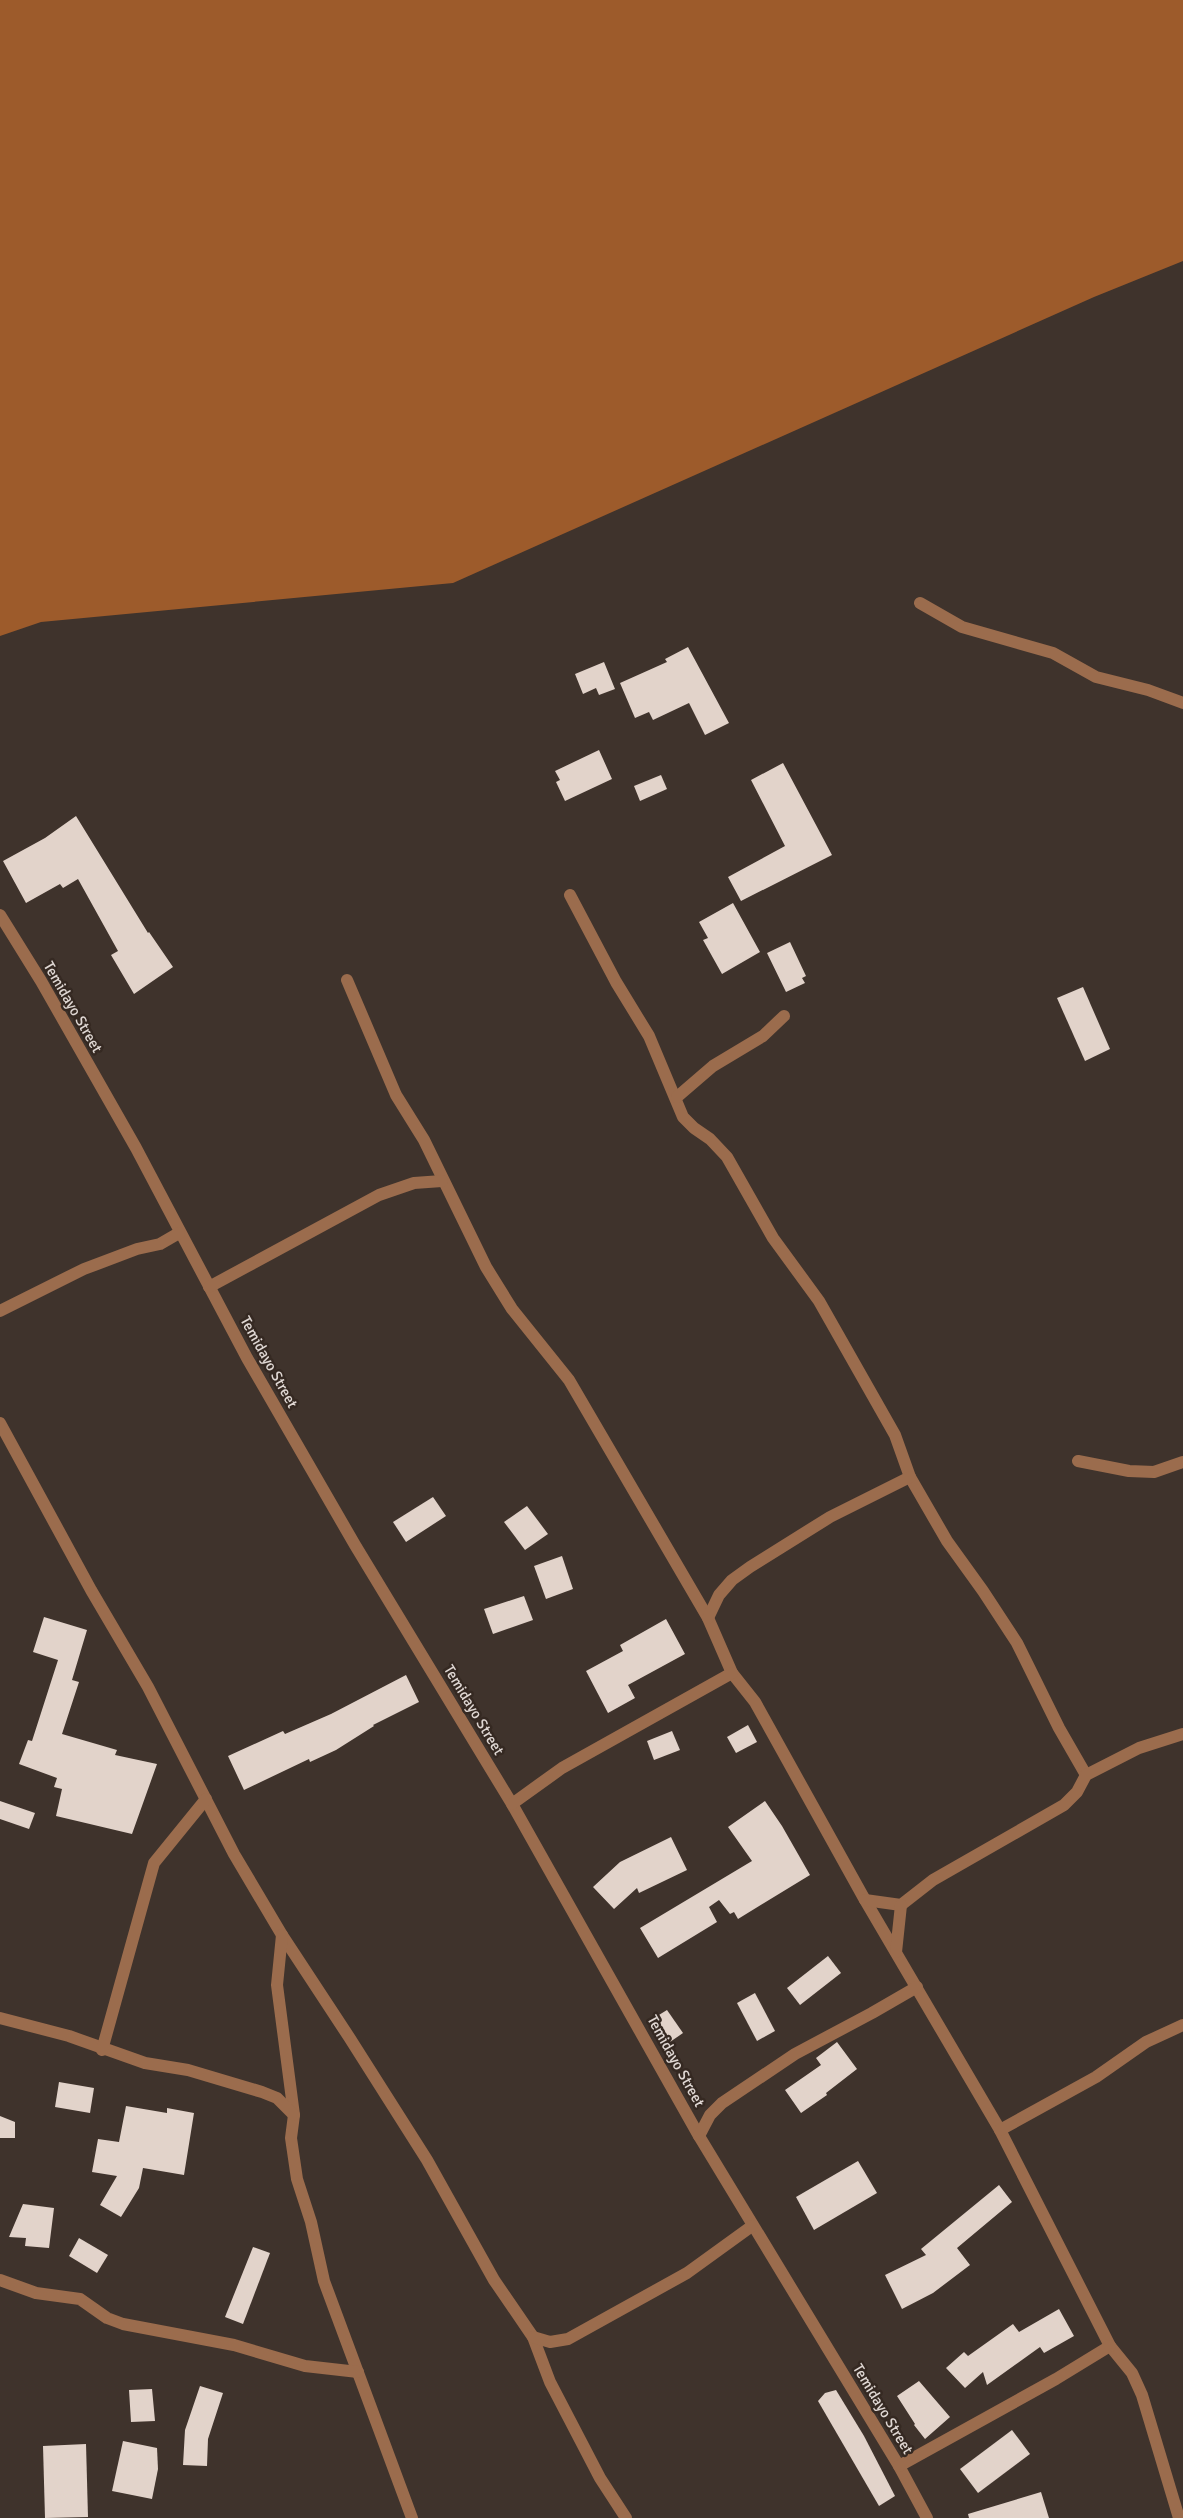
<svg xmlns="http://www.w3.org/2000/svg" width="1183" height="2518" font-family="Signika,sans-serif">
	<rect width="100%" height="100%" fill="#3f332c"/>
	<path fill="#9d5b2b" d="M 0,0 L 1183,0 L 1183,261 L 1094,297 L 453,583 L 41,622 L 0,636 Z"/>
	<g fill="#e2d3ca">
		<path d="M 688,647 L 729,723 L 705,735 L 689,703 L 653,720 L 649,712 L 635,718 L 620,683 L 667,662 L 665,659 Z"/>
		<path d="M 604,662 L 615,689 L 599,695 L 596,688 L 583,694 L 575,674 Z"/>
		<path d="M 599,750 L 612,779 L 565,801 L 556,782 L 560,780 L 555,771 Z"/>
		<path d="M 783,763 L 832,855 L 741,901 L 728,877 L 785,846 L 751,780 Z"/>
		<path d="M 661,775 L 667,789 L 640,801 L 634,786 Z"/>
		<path d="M 76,816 L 148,933 L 149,932 L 173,967 L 134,994 L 111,955 L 118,951 L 78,879 L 63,888 L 60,884 L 26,903 L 3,861 L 45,838 Z"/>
		<path d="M 733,903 L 760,952 L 722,974 L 703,940 L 708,938 L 699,922 Z"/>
		<path d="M 790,942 L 806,976 L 802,978 L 805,983 L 786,992 L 767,953 Z"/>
		<path d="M 1083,987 L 1110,1049 L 1085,1061 L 1057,998 Z"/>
		<path d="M 433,1497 L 446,1516 L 406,1542 L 393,1522 Z"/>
		<path d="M 527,1506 L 548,1534 L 525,1550 L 504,1522 Z"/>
		<path d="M 562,1556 L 573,1589 L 546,1599 L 534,1566 Z"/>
		<path d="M 524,1596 L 533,1620 L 493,1634 L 484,1609 Z"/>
		<path d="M 44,1617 L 87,1630 L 72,1680 L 79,1682 L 62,1734 L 117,1750 L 115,1755 L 157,1764 L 132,1834 L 56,1816 L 62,1789 L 54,1787 L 57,1778 L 19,1764 L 28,1740 L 32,1741 L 58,1660 L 33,1652 Z"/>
		<path d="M 666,1619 L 685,1654 L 628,1685 L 635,1698 L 608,1713 L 586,1671 L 623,1651 L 620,1645 Z"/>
		<path d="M 406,1675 L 419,1702 L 373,1725 L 374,1726 L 336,1750 L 310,1762 L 309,1759 L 244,1790 L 228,1756 L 283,1731 L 285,1734 L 331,1714 Z"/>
		<path d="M 748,1725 L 757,1742 L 736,1753 L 727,1737 Z"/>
		<path d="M 672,1731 L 680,1750 L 654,1760 L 647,1741 Z"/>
		<path d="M 0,1801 L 35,1813 L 29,1829 L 0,1819 Z"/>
		<path d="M 765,1801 L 782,1826 L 810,1875 L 738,1919 L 734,1912 L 730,1914 L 719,1900 L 709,1907 L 717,1922 L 658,1958 L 640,1928 L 752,1861 L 728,1827 Z"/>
		<path d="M 671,1837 L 687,1870 L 639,1893 L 637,1888 L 614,1909 L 593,1887 L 620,1862 Z"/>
		<path d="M 828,1956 L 841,1973 L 800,2005 L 787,1988 Z"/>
		<path d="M 755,1993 L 775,2031 L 757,2041 L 737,2003 Z"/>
		<path d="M 667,2010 L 683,2033 L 670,2042 L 654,2018 Z"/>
		<path d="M 837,2042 L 857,2069 L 826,2093 L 827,2095 L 801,2113 L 785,2090 L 821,2065 L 816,2058 Z"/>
		<path d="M 59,2082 L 94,2088 L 90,2113 L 55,2107 Z"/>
		<path d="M 126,2106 L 167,2113 L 167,2108 L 194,2113 L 184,2175 L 143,2168 L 139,2188 L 121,2217 L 100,2205 L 117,2176 L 92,2172 L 98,2139 L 119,2142 Z"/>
		<path d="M 0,2116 L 15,2122 L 15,2138 L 0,2138 Z"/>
		<path d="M 858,2161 L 877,2193 L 814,2230 L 796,2197 Z"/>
		<path d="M 999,2185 L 1012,2202 L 957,2248 L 970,2265 L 933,2293 L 902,2309 L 885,2275 L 926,2255 L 921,2249 Z"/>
		<path d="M 23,2204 L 54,2208 L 49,2248 L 25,2246 L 26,2238 L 9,2237 Z"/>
		<path d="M 79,2238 L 108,2255 L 97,2273 L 69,2256 Z"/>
		<path d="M 253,2247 L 270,2253 L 243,2324 L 225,2317 Z"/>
		<path d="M 1059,2309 L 1074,2336 L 1044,2353 L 1040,2347 L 987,2385 L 983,2372 L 965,2388 L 946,2368 L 964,2352 L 968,2356 L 1013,2324 L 1019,2332 Z"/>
		<path d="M 919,2381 L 950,2417 L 925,2439 L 914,2425 L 915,2424 L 897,2396 Z"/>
		<path d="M 200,2386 L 223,2393 L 208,2439 L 207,2466 L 183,2465 L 185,2430 Z"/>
		<path d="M 152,2389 L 155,2421 L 131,2422 L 129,2390 Z"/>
		<path d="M 836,2390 L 864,2436 L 895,2496 L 879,2506 L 818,2401 L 825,2393 Z"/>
		<path d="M 1012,2430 L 1030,2454 L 978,2493 L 960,2469 Z"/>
		<path d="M 123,2441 L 157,2448 L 158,2469 L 152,2499 L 112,2491 Z"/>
		<path d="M 86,2444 L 88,2517 L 45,2518 L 43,2446 Z"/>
		<path d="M 1041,2492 L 1049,2518 L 969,2518 L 968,2514 Z"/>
	</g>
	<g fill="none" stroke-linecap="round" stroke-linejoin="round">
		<g stroke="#9b6c4d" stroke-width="12">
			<path d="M 920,603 L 962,627 L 1053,653 L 1096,677 L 1148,690 L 1183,703"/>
			<path d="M 570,895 L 616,982 L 649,1036 L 683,1117 L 694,1128 L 710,1139 L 727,1157 L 773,1238 L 819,1301 L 895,1435 L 910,1477 L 947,1541 L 983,1591 L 1017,1643 L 1059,1728 L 1086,1775"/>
			<path d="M 0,915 L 41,981 L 136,1148 L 247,1358 L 355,1545 L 512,1804 L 699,2136 L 899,2466 L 927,2518"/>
			<path d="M 347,980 L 396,1095 L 424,1140 L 486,1267 L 512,1309 L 569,1380 L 708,1618 L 732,1673 L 755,1702 L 865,1900 L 1000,2130 L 1110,2346 L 1132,2373 L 1142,2395 L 1179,2518"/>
			<path d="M 677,1097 L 713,1066 L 763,1036 L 784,1016"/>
			<path d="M 209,1287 L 379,1195 L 414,1183 L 442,1181"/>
			<path d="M 0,1311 L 84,1269 L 137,1249 L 160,1244 L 179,1233"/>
			<path d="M 0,1423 L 91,1590 L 148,1687 L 234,1854 L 282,1935 L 349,2037 L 427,2160 L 494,2280 L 533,2337 L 550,2382 L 600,2478 L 626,2518"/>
			<path d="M 1078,1461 L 1129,1471 L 1154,1472 L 1183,1462"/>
			<path d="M 708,1618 L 719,1595 L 732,1580 L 750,1567 L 830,1517 L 910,1477"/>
			<path d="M 512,1804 L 562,1768 L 732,1673"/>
			<path d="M 865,1900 L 901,1905 L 933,1880 L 1064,1805 L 1077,1792 L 1086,1775 L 1139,1748 L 1183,1734"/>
			<path d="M 282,1935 L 277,1985 L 294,2115 L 291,2138 L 297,2179 L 311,2222 L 324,2281 L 412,2518"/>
			<path d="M 896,1952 L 901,1905"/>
			<path d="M 0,2018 L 69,2036 L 145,2063 L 188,2070 L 262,2092 L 277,2098 L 294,2115"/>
			<path d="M 102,2050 L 154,1863 L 206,1799"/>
			<path d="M 1000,2130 L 1096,2077 L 1146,2042 L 1183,2025"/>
			<path d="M 699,2136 L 710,2115 L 722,2103 L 795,2054 L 872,2013 L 917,1987"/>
			<path d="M 0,2280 L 36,2293 L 80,2299 L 107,2318 L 123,2324 L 234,2345 L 305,2366 L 358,2372"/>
			<path d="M 533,2337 L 550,2342 L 568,2339 L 687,2273 L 752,2226"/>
			<path d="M 899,2466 L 1056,2379 L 1110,2346"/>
		</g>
	</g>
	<g text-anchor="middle" stroke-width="5" stroke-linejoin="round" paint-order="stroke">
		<g font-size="15" fill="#e0d8d4" stroke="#352922">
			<text transform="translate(73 1007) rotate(60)" y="5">Temidayo Street</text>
			<text transform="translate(269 1362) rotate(61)" y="5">Temidayo Street</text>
			<text transform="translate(474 1710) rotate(59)" y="5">Temidayo Street</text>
			<text transform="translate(676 2061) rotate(61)" y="5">Temidayo Street</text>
			<text transform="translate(883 2409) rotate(59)" y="5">Temidayo Street</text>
		</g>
	</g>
</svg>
